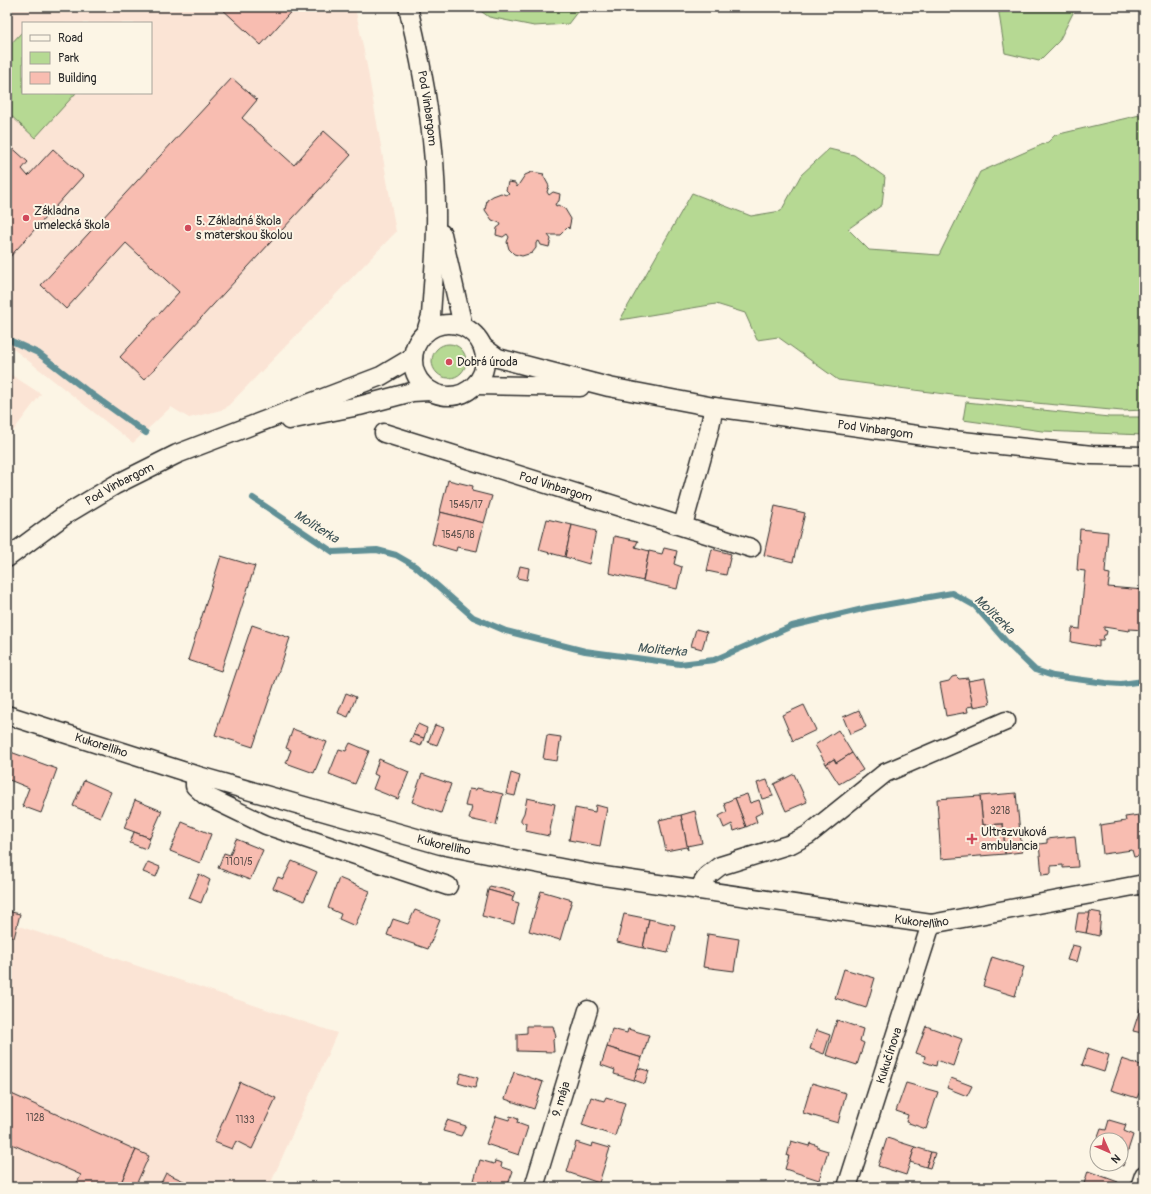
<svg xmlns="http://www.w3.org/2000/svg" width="1151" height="1194" font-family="Pangolin,sans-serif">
	<rect width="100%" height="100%" fill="#fcf5e5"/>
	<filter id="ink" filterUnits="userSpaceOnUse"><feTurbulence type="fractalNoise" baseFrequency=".025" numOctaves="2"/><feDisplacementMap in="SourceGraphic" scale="8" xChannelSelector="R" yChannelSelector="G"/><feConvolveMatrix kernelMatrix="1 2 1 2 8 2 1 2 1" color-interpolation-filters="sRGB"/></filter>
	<g filter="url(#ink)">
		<g fill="#fbe4d5" fill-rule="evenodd">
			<path d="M 7,7 L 355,7 L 367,66 L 396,232 L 225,409 L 189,418 L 171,407 L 133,443 L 7,344 ZM 23,23 L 151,23 L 151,93 L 23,93 Z"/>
			<path d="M 7,372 L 41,394 L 7,439 Z"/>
			<path d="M 7,922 L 337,1033 L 269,1187 L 7,1187 Z"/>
		</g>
		<g fill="#b6d993" stroke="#70825f">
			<path d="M 475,7 L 581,7 L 568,24 L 534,26 L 489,17 Z"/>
			<path d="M 998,7 L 1071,7 L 1073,13 L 1059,41 L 1039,61 L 1005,53 Z"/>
			<path d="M 23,31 L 23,93 L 76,93 L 35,138 L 7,112 L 7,48 Z"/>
			<path d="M 1144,114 L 1144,410 L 1122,411 L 960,396 L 838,380 L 778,337 L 757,340 L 745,313 L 716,304 L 620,320 L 692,193 L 751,216 L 781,211 L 801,175 L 829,149 L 854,155 L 885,177 L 882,205 L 848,229 L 869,250 L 939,255 L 980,172 L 1048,142 L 1055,135 Z"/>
			<circle cx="449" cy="361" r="17"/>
			<path d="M 966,402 L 1109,417 L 1144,417 L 1144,435 L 1042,431 L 963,420 Z"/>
		</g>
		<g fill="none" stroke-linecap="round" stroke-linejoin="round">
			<g stroke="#609096" stroke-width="6">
				<path d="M 7,339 L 38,353 L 86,390 L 146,433"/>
				<path d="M 253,498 L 333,552 L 377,550 L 396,555 L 415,566 L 473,617 L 506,631 L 585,651 L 680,664 L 714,660 L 792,626 L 867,608 L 952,593 L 975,606 L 1010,646 L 1035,670 L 1053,676 L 1106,683 L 1121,684 L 1144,681"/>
			</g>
		</g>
		<g fill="#f8bdb1" stroke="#2b2b2b">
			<path d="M 220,7 L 295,7 L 261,45 Z"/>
			<path d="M 232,78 L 257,100 L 242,118 L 294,165 L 324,131 L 351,155 L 144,380 L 120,357 L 179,292 L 126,243 L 66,309 L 41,285 Z"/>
			<path d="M 7,143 L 28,162 L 22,169 L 28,176 L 53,149 L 83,176 L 7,260 Z"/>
			<path d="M 532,172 L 544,174 L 543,175 L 549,186 L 547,192 L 549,195 L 553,192 L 560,194 L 559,201 L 555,204 L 556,206 L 558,205 L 565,209 L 571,219 L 569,229 L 568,227 L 560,235 L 548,235 L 551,239 L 549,247 L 541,245 L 539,241 L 536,243 L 536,248 L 532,253 L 522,256 L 514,254 L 509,249 L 507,242 L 509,237 L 507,234 L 503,237 L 496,235 L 497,228 L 501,225 L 500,223 L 492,220 L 485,210 L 487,200 L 493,196 L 501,193 L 506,195 L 509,193 L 506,190 L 508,182 L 515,183 L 517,187 L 525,175 Z"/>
			<path d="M 448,480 L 473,486 L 472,491 L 492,496 L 484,523 L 440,512 Z"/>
			<path d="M 775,506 L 805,513 L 793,562 L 764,555 Z"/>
			<path d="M 440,512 L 484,523 L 477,551 L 457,547 L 456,551 L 432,544 Z"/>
			<path d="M 547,519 L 572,525 L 565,557 L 539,550 Z"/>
			<path d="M 572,525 L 596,531 L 589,564 L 565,557 Z"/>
			<path d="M 1080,529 L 1108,532 L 1105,573 L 1110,574 L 1108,587 L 1144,590 L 1144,630 L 1129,629 L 1129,631 L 1104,627 L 1104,630 L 1107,631 L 1106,635 L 1104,635 L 1103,640 L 1099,640 L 1099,647 L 1071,642 L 1072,628 L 1080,629 L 1084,582 L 1085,571 L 1077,570 Z"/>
			<path d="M 614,536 L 638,541 L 635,547 L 649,551 L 643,581 L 609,573 Z"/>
			<path d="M 664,548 L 677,551 L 674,564 L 682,567 L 677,589 L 643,581 L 649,551 L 662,554 Z"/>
			<path d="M 712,549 L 731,554 L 726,575 L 707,571 Z"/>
			<path d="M 221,556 L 255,566 L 221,671 L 188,660 Z"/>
			<path d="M 520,566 L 529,568 L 527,580 L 517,578 Z"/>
			<path d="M 252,625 L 290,638 L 253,747 L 215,735 Z"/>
			<path d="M 696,629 L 707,632 L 702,649 L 691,646 Z"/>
			<path d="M 956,676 L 959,679 L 968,678 L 973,706 L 967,707 L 968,712 L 946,716 L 940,683 L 949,681 L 952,677 Z"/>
			<path d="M 985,678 L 990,704 L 973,707 L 968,681 Z"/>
			<path d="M 346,693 L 356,697 L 348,717 L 338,713 Z"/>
			<path d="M 804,705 L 816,730 L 793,741 L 782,715 Z"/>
			<path d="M 859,710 L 866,727 L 850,734 L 843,717 Z"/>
			<path d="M 418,724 L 427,728 L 424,738 L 413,735 Z"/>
			<path d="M 435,725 L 444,728 L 437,745 L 428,742 Z"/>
			<path d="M 293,729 L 327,742 L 314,773 L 286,763 L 291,750 L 286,748 Z"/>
			<path d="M 838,730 L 852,753 L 836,763 L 834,759 L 826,764 L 815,745 Z"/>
			<path d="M 413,735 L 424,738 L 421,746 L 410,742 Z"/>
			<path d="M 547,735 L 561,737 L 557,761 L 543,759 Z"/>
			<path d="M 350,743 L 369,751 L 355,784 L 329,774 L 339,749 L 346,751 Z"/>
			<path d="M 8,751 L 57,769 L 41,813 L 22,806 L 29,788 L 7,779 Z"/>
			<path d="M 852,753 L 863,770 L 839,784 L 826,764 L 834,759 L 836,763 Z"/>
			<path d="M 379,759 L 409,772 L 398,799 L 373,789 L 378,776 L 374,774 Z"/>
			<path d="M 511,773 L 520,776 L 515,796 L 506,794 Z"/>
			<path d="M 422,774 L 451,784 L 441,813 L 412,802 Z"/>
			<path d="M 794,774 L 807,802 L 786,811 L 774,784 Z"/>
			<path d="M 84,780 L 111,792 L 100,817 L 73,806 Z"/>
			<path d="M 767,780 L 773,796 L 762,799 L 757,783 Z"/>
			<path d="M 477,788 L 503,794 L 496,825 L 469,819 L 472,807 L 465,806 L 469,789 L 476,790 Z"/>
			<path d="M 1016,793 L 1022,852 L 1005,854 L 1003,824 L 983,825 L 980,796 Z"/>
			<path d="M 747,794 L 750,803 L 759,800 L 763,812 L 755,816 L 757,822 L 746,827 L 735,798 Z"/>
			<path d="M 980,796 L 983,825 L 1003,824 L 1005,854 L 941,859 L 937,799 Z"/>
			<path d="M 527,798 L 555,804 L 549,836 L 525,831 L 526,823 L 521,822 L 521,819 L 524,813 Z"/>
			<path d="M 735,798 L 746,827 L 734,831 L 732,824 L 724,828 L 719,816 L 727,812 L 724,803 Z"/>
			<path d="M 135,800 L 162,811 L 150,838 L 124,828 Z"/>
			<path d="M 596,805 L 607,808 L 600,846 L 569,840 L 575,808 L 595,812 Z"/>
			<path d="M 695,811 L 702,843 L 687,846 L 681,815 Z"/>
			<path d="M 681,815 L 688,850 L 686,847 L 666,851 L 659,820 Z"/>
			<path d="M 1139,815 L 1144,855 L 1134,857 L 1132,850 L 1103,854 L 1100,825 L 1126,821 L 1125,817 Z"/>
			<path d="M 182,822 L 211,834 L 200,863 L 170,851 Z"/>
			<path d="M 134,832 L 150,838 L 146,849 L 130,843 Z"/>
			<path d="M 1075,836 L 1078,867 L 1063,868 L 1063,865 L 1051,866 L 1051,874 L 1042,875 L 1039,844 L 1047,843 L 1047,839 Z"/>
			<path d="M 236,839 L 263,850 L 250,880 L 218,868 L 224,853 L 230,855 Z"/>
			<path d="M 292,861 L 317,872 L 304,901 L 273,888 L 278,877 L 283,879 Z"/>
			<path d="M 148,862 L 160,867 L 156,877 L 143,872 Z"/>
			<path d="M 199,874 L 210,880 L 201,903 L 189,898 Z"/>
			<path d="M 339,878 L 370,891 L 355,926 L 339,919 L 341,914 L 328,908 Z"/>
			<path d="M 490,886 L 515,892 L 513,897 L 488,890 Z"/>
			<path d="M 488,890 L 513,897 L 512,901 L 519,903 L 514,924 L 482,916 Z"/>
			<path d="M 541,891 L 572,900 L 560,940 L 529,931 Z"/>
			<path d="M 415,910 L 440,920 L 428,949 L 387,935 L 393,919 L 408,924 Z"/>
			<path d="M 7,911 L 20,914 L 14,938 L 7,936 Z"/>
			<path d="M 1090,911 L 1101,913 L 1099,936 L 1086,933 Z"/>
			<path d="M 1078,913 L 1090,913 L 1086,933 L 1075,931 Z"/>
			<path d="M 624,914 L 649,919 L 643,948 L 617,942 Z"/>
			<path d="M 649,919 L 675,925 L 668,953 L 643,948 Z"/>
			<path d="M 708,934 L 739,939 L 734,971 L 703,967 Z"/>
			<path d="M 1072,945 L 1081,947 L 1077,962 L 1067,960 Z"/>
			<path d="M 992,957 L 1024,967 L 1015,996 L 983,986 Z"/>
			<path d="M 844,969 L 875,978 L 866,1008 L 835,998 Z"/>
			<path d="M 1142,1003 L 1144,1004 L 1144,1040 L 1140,1039 L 1142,1033 L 1133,1031 Z"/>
			<path d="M 837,1020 L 863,1029 L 860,1041 L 864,1043 L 857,1065 L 826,1055 Z"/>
			<path d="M 527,1026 L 553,1026 L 556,1037 L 553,1040 L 554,1052 L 517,1051 L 517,1034 L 527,1033 Z"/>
			<path d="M 926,1026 L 962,1039 L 953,1066 L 937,1060 L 936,1066 L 924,1062 L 925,1056 L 916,1053 Z"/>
			<path d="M 612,1029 L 627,1033 L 628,1029 L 649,1035 L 642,1058 L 607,1047 Z"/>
			<path d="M 816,1030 L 830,1035 L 824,1054 L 810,1049 Z"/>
			<path d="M 607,1047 L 642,1058 L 634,1080 L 614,1074 L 615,1070 L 601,1065 Z"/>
			<path d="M 1088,1048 L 1109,1055 L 1104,1072 L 1082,1065 Z"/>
			<path d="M 1122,1059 L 1144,1066 L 1144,1088 L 1142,1087 L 1137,1098 L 1111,1090 Z"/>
			<path d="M 638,1068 L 649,1071 L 645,1084 L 634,1080 Z"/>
			<path d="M 514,1072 L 543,1082 L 534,1109 L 505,1099 Z"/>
			<path d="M 461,1073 L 478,1078 L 475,1088 L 458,1083 Z"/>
			<path d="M 951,1078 L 972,1086 L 967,1096 L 947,1088 Z"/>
			<path d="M 240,1082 L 276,1098 L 252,1149 L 236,1141 L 232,1149 L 214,1142 Z"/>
			<path d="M 812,1083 L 846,1093 L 838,1123 L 803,1113 Z"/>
			<path d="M 906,1083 L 938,1092 L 926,1129 L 906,1122 L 908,1115 L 896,1111 Z"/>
			<path d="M 7,1092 L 136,1150 L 119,1187 L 75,1187 L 81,1175 L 7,1142 Z"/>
			<path d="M 591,1097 L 604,1101 L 606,1097 L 625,1103 L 615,1136 L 582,1125 Z"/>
			<path d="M 496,1116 L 509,1120 L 510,1116 L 518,1119 L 517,1123 L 528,1127 L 519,1155 L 486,1144 Z"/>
			<path d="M 447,1120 L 466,1126 L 461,1136 L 443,1131 Z"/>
			<path d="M 1109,1120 L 1126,1125 L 1124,1131 L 1133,1135 L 1123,1166 L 1118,1164 L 1121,1164 L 1121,1140 L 1097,1140 L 1101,1129 L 1106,1130 Z"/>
			<path d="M 887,1138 L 915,1147 L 906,1175 L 878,1166 Z"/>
			<path d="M 791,1141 L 809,1146 L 810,1143 L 818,1146 L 818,1148 L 828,1151 L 819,1180 L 785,1169 L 789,1156 L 787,1156 Z"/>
			<path d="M 576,1142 L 592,1147 L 593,1143 L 610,1148 L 599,1183 L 567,1172 Z"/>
			<path d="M 915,1147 L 931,1152 L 926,1167 L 910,1162 Z"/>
			<path d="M 136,1150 L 149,1156 L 135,1187 L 119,1187 Z"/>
			<path d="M 931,1152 L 935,1153 L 930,1168 L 926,1167 Z"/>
			<path d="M 480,1160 L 494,1164 L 495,1161 L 502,1163 L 501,1167 L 513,1171 L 507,1187 L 472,1187 Z"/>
			<path d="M 1088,1171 L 1118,1182 L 1116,1187 L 1083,1187 Z"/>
			<path d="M 166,1173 L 197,1187 L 159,1187 Z"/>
		</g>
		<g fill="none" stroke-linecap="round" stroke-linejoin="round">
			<g stroke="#2b2b2b" stroke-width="21">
				<g id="minor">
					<path id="s1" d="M 408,7 C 424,73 436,141 436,209 C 437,245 433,281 431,316 L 426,332"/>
					<path d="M 442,234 L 463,326"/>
					<circle cx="449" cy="360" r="36"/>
					<path id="s2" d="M 483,347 L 498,358 L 551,372 L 609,387 L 714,407 L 953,440 L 1092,455 L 1144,456"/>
					<path d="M 475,385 L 580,387"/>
					<path d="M 289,420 L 359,406 L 412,392 L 430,391"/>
					<path id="s3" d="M 384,433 L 751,548"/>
					<path d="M 683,525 L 708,435 L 714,407"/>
					<path id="s4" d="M 7,558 L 65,515 L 115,485 L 177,454 L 381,376 L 413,357"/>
					<path id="s5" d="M 7,715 L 195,775 L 441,845 L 597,875 L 931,924 L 1144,884"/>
					<path d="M 195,775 L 195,786 L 206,796 L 266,825 L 448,886"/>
					<path d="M 698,890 L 707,876 L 720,866 L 791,844 L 808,835 L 885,773 L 1006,721"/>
					<path id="s6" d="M 534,1187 L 588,1010"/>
					<path id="s7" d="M 847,1187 L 931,924"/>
					<path d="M 1140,1187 L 1144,1175"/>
				</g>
			</g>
			<use href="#minor" stroke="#fcf5e5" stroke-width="18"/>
		</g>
	</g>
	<g fill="#d1495b" stroke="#fcf5e5" stroke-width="1.5">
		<circle cx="26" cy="218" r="4"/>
		<circle cx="188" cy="228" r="4"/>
		<circle cx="449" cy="362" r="4"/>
		<path d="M970 833h4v4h4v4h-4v4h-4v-4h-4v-4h4z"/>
	</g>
	<g text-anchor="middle" stroke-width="4" stroke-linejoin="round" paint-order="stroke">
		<g font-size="10" fill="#5e504c">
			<text x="466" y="508">1545/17</text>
			<text x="458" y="538">1545/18</text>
			<text x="1000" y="814">3218</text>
			<text x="239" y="865">1101/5</text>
			<text x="35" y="1121">1128</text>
			<text x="245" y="1123">1133</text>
		</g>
		<g font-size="12" fill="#2b2b2b" stroke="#fcf5e5">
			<text dy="4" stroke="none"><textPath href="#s1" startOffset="103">Pod Vinbargom</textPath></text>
			<text dy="4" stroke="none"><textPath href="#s2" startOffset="403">Pod Vinbargom</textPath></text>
			<text dy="4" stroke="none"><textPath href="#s4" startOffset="135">Pod Vinbargom</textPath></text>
			<text dy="4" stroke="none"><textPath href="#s3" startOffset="180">Pod Vinbargom</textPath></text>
			<text dy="4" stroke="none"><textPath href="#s5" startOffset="99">Kukorelliho</textPath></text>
			<text dy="4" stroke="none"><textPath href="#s5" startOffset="456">Kukorelliho</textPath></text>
			<text dy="4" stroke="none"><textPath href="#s5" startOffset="940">Kukorelliho</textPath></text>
			<text dy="4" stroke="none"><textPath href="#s7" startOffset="138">Kukučínova</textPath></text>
			<text dy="4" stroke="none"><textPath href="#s6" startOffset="92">9. mája</textPath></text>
		</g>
		<g font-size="12" fill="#2b2b2b" stroke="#fcf5e5" text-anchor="start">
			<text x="34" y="215">Základna<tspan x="34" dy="14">umelecká škola</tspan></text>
			<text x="196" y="225">5. Základná škola<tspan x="196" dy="14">s materskou školou</tspan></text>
			<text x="457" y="366">Dobrá úroda</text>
			<text x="981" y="836">Ultrazvuková<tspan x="981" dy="14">ambulancia</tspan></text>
		</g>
		<g font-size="13" font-style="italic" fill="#415558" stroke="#fcf5e5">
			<text transform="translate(317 526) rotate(32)" y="5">Moliterka</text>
			<text transform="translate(995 614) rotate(44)" y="5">Moliterka</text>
			<text transform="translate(662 649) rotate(5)" y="5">Moliterka</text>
		</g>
	</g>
	<rect width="1151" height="1194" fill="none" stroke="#fcf5e5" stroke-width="24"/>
	<rect x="12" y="12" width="1127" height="1170" fill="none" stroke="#2b2b2b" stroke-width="1.5" filter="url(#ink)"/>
	<rect x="22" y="22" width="130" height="72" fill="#fcf5e5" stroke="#a8a49b"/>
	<rect x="30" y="35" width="20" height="6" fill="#fcf5e5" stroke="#a8a49b"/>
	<text x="58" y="42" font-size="12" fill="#2b2b2b">Road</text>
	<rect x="30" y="52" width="20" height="12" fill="#b6d993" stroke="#a8a49b"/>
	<text x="58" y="62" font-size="12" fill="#2b2b2b">Park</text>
	<rect x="30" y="72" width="20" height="12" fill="#f8bdb1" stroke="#a8a49b"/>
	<text x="58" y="82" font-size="12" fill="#2b2b2b">Building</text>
	<g transform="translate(1109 1152) rotate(135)"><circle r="19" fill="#fcf5e5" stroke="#a8a49b"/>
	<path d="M0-3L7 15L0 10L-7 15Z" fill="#d1495b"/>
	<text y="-6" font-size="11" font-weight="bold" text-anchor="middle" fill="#2b2b2b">N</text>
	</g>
</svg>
